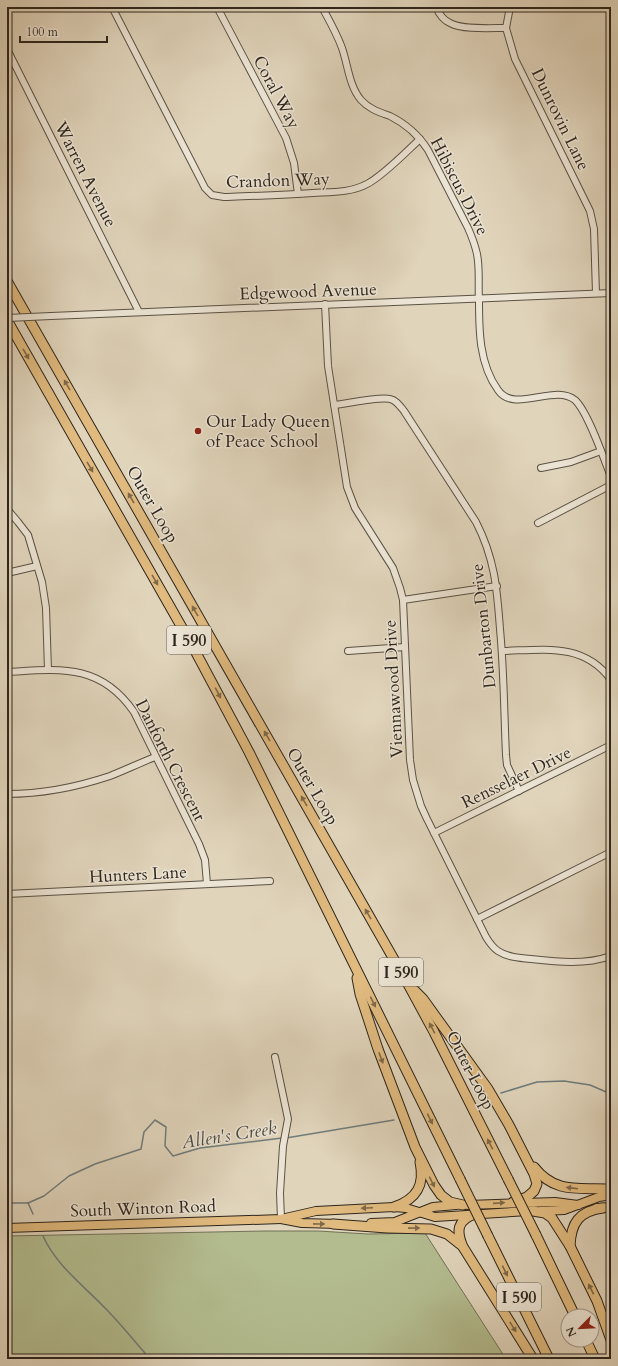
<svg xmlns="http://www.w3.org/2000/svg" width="618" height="1366" font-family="Cardo,serif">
	<rect width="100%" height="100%" fill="#e0d4bb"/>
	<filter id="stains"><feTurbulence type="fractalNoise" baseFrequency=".005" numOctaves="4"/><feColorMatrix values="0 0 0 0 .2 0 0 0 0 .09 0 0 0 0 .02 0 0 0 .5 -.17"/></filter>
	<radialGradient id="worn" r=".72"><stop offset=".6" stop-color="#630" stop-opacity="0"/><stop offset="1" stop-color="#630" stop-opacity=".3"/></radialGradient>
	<path fill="#b3bc8f" stroke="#707156" d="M 265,1231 L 318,1231 L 368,1234 L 425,1233 L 506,1359 L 7,1359 L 7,1236 Z"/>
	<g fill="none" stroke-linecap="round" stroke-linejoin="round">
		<g stroke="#6f7c7c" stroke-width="1.5">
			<path d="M 501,1093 L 537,1082 L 564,1081 L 590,1085 L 611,1094"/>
			<path d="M 286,1138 L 394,1120"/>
			<path d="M 7,1203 L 28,1203 L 44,1196 L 69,1176 L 95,1164 L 141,1149 L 144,1132 L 155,1120 L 166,1127 L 165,1146 L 173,1156 L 200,1148 L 282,1138"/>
			<path d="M 28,1203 L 33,1214"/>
			<path d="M 43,1236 C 56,1265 83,1285 105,1308 C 121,1324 135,1342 150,1359"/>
		</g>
		<g stroke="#5a5244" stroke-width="8">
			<g id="minor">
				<path d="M 112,7 L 205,188 L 212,195 L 224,197 C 253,196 283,195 313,193 C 331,192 350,193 367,184 C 383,176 406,152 420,139"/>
				<path d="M 217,7 L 286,138 L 294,163 L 298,194"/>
				<path d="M 322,7 C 329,20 337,34 342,48 C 348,65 349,86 361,100 C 369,109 379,112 390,116 C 406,124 418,134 428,150 L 468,228 C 472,237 475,245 477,254 C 480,269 478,284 479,300 C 479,330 479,364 498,390 C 514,414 555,383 575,400 C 588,412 604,459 611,477"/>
				<path d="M 436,7 C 439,14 443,20 450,23 C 462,30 491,28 506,28 L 510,7"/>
				<path d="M 506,28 L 515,59 L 590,211 L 594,229 L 596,293"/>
				<path d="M 7,49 L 139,312"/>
				<path d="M 325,304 L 328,366 L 347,487 L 355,508 L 393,568 L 400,588 L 403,600 L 410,760 L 413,780 L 421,806 L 427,819 L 486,937 C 489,942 492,947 498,951 C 507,957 519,958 531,959 C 558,962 585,965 611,956"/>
				<path d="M 51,316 L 611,293"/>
				<path d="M 334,405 C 346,404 380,396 390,399 C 396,400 400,406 404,411 L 476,522 C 495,559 497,589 500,629 C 504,671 504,713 506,755 L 507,765 L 519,791"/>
				<path d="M 541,468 L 571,462 L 601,451"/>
				<path d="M 7,509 L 18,522 L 28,535 L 42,582 L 46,608 L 48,670"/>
				<path d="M 538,523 L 611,485"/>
				<path d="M 7,573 L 37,566"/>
				<path d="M 403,600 L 497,586"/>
				<path d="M 348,651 L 405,647"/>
				<path d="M 502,651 C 542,650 584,642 611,680"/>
				<path d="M 7,672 C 60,669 100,663 134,712 L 199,844 L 205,860 L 207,884"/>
				<path d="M 7,794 C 42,794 77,787 110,776 C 125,770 140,763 155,757"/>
				<path d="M 434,833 L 611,745"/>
				<path d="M 7,894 L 270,881"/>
				<path d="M 477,919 L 611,852"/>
				<path d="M 275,1057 L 288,1119 L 283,1146 L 280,1193 L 281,1219"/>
			</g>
		</g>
		<g stroke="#2e261d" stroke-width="10">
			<g id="major">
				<path d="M 468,1205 L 555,1202 L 578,1205"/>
				<path d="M 597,1208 L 611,1207"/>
				<path d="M 541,1211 L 564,1210 L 599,1197 L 611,1195"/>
				<path d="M 281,1219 L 302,1223 L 339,1224"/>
				<path d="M 371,1223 L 395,1222 L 433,1207 L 456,1205"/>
				<path d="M 7,1228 L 281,1219 L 316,1211 L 394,1207 L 406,1208 L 435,1217 L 529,1211"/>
			</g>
		</g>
		<g stroke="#2e261d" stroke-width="11">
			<g id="highway">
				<path d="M 7,281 L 408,984 L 434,1032 L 508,1179"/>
				<path d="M 7,320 L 193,647 L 249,752 L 460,1179"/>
				<path d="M 357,978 L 360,994 L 378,1049 L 415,1147 L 434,1185 L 441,1195 L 450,1202 L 463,1205"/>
				<path d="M 414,990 L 423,999 L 488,1089 L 509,1125 L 534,1174 L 537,1184 L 534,1191 L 527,1197 L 513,1202"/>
				<path d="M 534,1167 C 556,1195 580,1187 611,1189"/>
				<path d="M 394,1207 C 417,1199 425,1185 420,1162"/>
				<path d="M 533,1211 L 545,1213 L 552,1218 L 570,1246 L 597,1301 L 611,1340"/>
				<path d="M 475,1214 C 457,1220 456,1231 463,1247 L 533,1359"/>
				<path d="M 333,1224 L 387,1228 L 431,1229 L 447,1234 L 461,1245"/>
				<path d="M 536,1235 L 575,1316"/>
				<path d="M 488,1236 L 549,1359"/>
				<path d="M 570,1246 C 571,1223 579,1211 603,1208"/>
				<path d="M 586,1340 L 595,1359"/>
			</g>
		</g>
		<use href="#minor" stroke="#ebe3d3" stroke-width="6"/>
		<use href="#major" stroke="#e0ba7e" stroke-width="8"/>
		<use href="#highway" stroke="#e0ba7e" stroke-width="9"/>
		<g stroke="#5a5244" stroke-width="8" stroke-linecap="butt">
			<path id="minor-bridge" d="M 7,318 L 51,316"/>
		</g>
		<g stroke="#2e261d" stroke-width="11" stroke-linecap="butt">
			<g id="highway-bridge">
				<path d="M 460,1179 L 488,1236"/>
				<path d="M 508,1179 L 536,1235"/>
			</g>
		</g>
		<use href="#minor-bridge" stroke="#ebe3d3" stroke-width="6"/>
		<use href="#highway-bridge" stroke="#e0ba7e" stroke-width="9"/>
	</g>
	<defs><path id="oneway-solid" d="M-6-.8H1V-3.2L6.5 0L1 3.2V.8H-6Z"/></defs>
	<g fill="#7e6949">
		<use href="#oneway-solid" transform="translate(26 354) rotate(60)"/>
		<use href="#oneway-solid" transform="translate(67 385) rotate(-120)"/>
		<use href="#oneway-solid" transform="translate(90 467) rotate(60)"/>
		<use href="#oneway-solid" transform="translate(131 498) rotate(-120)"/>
		<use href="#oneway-solid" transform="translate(155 580) rotate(60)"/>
		<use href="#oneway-solid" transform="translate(195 611) rotate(-120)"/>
		<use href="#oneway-solid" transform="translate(218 693) rotate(62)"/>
		<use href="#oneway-solid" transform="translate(267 736) rotate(-120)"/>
		<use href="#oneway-solid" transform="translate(304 801) rotate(-120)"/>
		<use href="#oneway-solid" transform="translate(368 914) rotate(-120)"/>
		<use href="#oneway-solid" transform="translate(373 1002) rotate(64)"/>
		<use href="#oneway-solid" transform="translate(432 1028) rotate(-118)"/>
		<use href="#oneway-solid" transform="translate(381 1058) rotate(70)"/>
		<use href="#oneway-solid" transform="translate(430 1119) rotate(64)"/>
		<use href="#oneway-solid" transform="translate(490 1144) rotate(-117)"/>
		<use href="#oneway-solid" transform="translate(432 1182) rotate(63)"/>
		<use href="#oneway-solid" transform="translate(572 1188) rotate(-173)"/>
		<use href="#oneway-solid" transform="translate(499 1203) rotate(-4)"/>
		<use href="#oneway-solid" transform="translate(367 1208) rotate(178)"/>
		<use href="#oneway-solid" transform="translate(319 1224) rotate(1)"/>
		<use href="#oneway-solid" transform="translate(414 1228) rotate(-1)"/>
		<use href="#oneway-solid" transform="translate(505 1271) rotate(64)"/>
		<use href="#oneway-solid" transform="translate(591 1289) rotate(-116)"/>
		<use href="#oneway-solid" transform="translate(513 1327) rotate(58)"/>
	</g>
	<circle fill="#8f2418" stroke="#ebe3d3" stroke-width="1.5" cx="198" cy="431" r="4"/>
	<g text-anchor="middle" stroke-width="3" stroke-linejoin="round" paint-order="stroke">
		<g fill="#ebe3d3" stroke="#675f54" stroke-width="1">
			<rect x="167" y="626" width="44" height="28" rx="3"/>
			<rect x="379" y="958" width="44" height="28" rx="3"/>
			<rect x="497" y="1283" width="44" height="28" rx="3"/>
		</g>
		<g font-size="16" font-weight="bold" fill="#2e261d">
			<text x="189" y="646">I 590</text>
			<text x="401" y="978">I 590</text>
			<text x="519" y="1303">I 590</text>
		</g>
		<g font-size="17" fill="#2e261d" stroke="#ebe3d3">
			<text transform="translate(277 92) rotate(62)" y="6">Coral Way</text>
			<text transform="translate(561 119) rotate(64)" y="6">Dunrovin Lane</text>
			<text transform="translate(86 174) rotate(63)" y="6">Warren Avenue</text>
			<text transform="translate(278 180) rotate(-2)" y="6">Crandon Way</text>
			<text transform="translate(460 186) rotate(63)" y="6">Hibiscus Drive</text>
			<text transform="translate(308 291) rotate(-2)" y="6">Edgewood Avenue</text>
			<text transform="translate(153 504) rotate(60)" y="6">Outer Loop</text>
			<text transform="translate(483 626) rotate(-96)" y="6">Dunbarton Drive</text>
			<text transform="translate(393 689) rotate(-93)" y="6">Viennawood Drive</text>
			<text transform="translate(171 760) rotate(63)" y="6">Danforth Crescent</text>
			<text transform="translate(516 777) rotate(-26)" y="6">Rensselaer Drive</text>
			<text transform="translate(313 786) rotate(60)" y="6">Outer Loop</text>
			<text transform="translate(138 874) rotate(-3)" y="6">Hunters Lane</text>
			<text transform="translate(471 1070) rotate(63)" y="6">Outer Loop</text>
			<text transform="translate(143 1208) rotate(-2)" y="6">South Winton Road</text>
		</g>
		<g font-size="17" fill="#2e261d" stroke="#ebe3d3" text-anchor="start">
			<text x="206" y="427">Our Lady Queen<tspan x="206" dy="20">of Peace School</tspan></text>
		</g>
		<g font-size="18" font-style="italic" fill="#494a45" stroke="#ebe3d3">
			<text transform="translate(229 1135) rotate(-9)" y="6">Allen's Creek</text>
		</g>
	</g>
	<rect width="618" height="1366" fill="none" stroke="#e0d4bb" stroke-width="24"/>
	<rect x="8" y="8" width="602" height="1350" fill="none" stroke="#2e261d" stroke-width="2"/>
	<rect x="12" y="12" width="594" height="1342" fill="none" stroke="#2e261d"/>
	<g transform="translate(580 1328) rotate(246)"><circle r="19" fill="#ebe3d3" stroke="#9f978a"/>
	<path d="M0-3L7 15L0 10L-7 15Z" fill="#8f2418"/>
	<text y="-6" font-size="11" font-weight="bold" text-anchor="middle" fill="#2e261d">N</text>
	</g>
	<path d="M20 36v6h87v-6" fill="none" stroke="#2e261d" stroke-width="2"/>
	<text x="26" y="36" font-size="12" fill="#2e261d" stroke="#ebe3d3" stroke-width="3" paint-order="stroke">100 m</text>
	<rect width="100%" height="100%" filter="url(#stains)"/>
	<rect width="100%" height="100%" fill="url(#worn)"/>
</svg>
